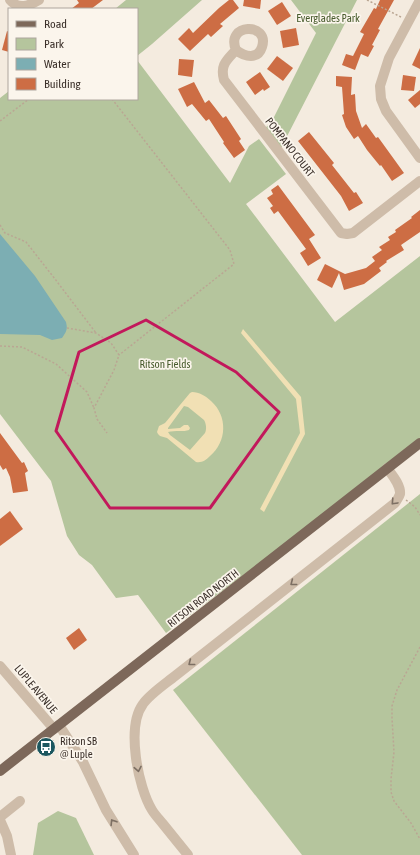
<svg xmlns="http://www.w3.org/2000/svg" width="420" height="855" font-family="'Asap Condensed',sans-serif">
	<rect width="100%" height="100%" fill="#f4ebdf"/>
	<g fill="#b5c59d">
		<path d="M 126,0 L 202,0 L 152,44 L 137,56 L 137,9 L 115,9 Z"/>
		<path d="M 291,0 L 357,0 L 281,148 L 265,128 L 271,123 L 316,33 Z"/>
		<path d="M 137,60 L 230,183 L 249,146 L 259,139 L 286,174 L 246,204 L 335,322 L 420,256 L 420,443 L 387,468 L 166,633 L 138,595 L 116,598 L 92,565 L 79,555 L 67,536 L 51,481 L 0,414 L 0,98 L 9,91 L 9,99 L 137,99 Z"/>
		<path d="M 420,494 L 420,855 L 302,855 L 173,690 Z"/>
		<path d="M 58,811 L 76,818 L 94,855 L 33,855 L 38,823 Z"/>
	</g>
	<g fill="#f1e0b4" fill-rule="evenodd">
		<path d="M 243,329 L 301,397 L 305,434 L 264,512 L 260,509 L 300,433 L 296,399 L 241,333 Z"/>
		<path d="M 192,392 C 199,392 206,396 211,401 C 228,416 227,442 210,456 C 206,460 202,463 196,462 L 167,438 L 160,436 L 158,434 L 157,432 L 159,426 L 165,423 L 190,393 ZM 184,406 L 188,407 L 204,420 C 206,423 207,429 205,433 L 190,450 L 170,435 L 168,432 C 175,430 184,432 189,430 L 190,428 L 188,425 L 184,425 L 180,428 L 168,429 L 168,428 Z"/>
	</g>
	<path fill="#7caeb3" d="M 0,234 L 35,276 L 66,322 C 68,330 66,332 62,338 L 52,340 L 40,335 L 0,334 Z"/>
	<g fill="#cd6d44">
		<path d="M 77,0 L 103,0 L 91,9 L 71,9 L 79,3 Z"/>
		<path d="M 229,0 L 233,0 L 239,8 L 220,24 L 223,26 L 211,37 L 208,34 L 190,51 L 178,39 L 189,28 L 193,33 L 219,8 Z"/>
		<path d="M 244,0 L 261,0 L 260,9 L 243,6 Z"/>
		<path d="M 380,0 L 394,0 L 378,29 L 380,30 L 372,45 L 374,46 L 368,57 L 361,54 L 355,70 L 342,65 L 346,54 L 353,56 L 364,34 L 360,32 L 374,8 L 376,9 Z"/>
		<path d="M 282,2 L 291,16 L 277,25 L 268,11 Z"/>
		<path d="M 296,28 L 299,45 L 283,48 L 280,31 Z"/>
		<path d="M 7,31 L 9,32 L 9,52 L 2,50 Z"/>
		<path d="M 420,48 L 420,69 L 412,65 Z"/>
		<path d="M 277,56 L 293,68 L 283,81 L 267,69 Z"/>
		<path d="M 179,59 L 194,60 L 192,77 L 178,75 Z"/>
		<path d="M 260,72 L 270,87 L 264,91 L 263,89 L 255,95 L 246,82 Z"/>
		<path d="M 403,75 L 416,77 L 414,91 L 401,90 Z"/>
		<path d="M 336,76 L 352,77 L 351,95 L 355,94 L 356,111 L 362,128 L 366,124 L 376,138 L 378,137 L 404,173 L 392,181 L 381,165 L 380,166 L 367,150 L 358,136 L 354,139 L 346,127 L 342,115 L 344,114 L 342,87 L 336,86 Z"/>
		<path d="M 194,82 L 205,103 L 209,100 L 223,118 L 226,116 L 241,139 L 239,141 L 245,150 L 234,158 L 223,143 L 224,142 L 209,119 L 206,121 L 192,104 L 187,107 L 178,89 Z"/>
		<path d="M 420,90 L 420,104 L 415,108 L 408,100 Z"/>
		<path d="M 309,132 L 334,163 L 332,165 L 354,193 L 356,192 L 363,203 L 349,211 L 341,196 L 298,141 Z"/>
		<path d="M 278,185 L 315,235 L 309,239 L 321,258 L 308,266 L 300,253 L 306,249 L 278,211 L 274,214 L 270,208 L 273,206 L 267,198 L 273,194 L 271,190 Z"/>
		<path d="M 420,210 L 420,232 L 401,245 L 404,250 L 386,261 L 387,262 L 379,268 L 381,271 L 364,284 L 344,290 L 339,273 L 332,288 L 317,280 L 325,264 L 345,274 L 366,268 L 375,261 L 372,257 L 382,250 L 379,247 L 390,240 L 388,237 L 396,232 L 395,230 L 412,218 L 411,217 Z"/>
		<path d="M 0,433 L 22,463 L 24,462 L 28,471 L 25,473 L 28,491 L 13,493 L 10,477 L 6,468 L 3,470 L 0,465 Z"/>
		<path d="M 10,511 L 23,529 L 0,546 L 0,519 Z"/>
		<path d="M 79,628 L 87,640 L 74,650 L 66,638 Z"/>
	</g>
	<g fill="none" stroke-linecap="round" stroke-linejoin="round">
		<g stroke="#baa693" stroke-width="1.5" stroke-dasharray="2 2" stroke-linecap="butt">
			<path d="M 367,0 L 401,17"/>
			<path d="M 112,99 L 230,250 L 234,264 L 119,355"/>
			<path d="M 0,121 L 29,99"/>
			<path d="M 0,225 L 5,233 L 26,242 L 55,279 L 96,333"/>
			<path d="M 67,328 L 96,333 L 111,343 L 119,355 L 114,370 L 94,408 L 97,419 L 107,433"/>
			<path d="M 0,346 L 22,347 L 56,364 L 87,392 L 94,408"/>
			<path d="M 406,500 L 415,507 L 420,515"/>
			<path d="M 420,647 L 397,690 L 392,706 L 392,718 L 394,752 L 391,779 L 391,792 L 394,801 L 411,823 L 420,839"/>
		</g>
		<g stroke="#cebca9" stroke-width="10">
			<path d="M 10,0 C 18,10 29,6 39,0"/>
			<path d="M 420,0 L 389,58 L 380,86 L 381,99 L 386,111 L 420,158"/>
			<path d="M 236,50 C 225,23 270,22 262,47 C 258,60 245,57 236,50 C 226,61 220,65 224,80 L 341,233 L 347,234 L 353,233 L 420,181"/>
			<path d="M 0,666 L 54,729"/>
			<path d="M 59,725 L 83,762 L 106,810 L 134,855"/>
			<path d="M 0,817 L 20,801"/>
			<path d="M 0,820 L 7,836 L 11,855"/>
			<path d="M 188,855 C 180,845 171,834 163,824 C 159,819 155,815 152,810 C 138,787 126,727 143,704 C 150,694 165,684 175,676 L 395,503 C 397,500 399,497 400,494 C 401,485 392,475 387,468"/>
		</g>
		<path stroke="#7d685a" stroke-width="10" d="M 0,771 L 420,443"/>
	</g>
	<defs><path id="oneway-chevron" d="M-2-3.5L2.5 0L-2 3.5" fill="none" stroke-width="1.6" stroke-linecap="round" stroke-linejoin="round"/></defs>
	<g stroke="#7d6f63">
		<use href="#oneway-chevron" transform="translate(394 502) rotate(133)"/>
		<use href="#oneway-chevron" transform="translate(293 583) rotate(142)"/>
		<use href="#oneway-chevron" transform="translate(191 663) rotate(142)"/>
		<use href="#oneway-chevron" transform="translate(138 769) rotate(79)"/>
		<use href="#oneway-chevron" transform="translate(113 822) rotate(-122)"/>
	</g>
	<path fill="none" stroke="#c2185b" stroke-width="3" stroke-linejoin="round" d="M 146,320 L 236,372 L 279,412 L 210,508 L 110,508 L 56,431 L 79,352 Z"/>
	<defs>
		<g id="bus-disc" transform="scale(1)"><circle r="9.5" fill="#1c575f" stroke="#fbf5ec"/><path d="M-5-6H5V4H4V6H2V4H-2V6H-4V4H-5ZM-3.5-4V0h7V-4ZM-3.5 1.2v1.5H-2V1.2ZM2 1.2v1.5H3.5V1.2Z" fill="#fff"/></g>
	</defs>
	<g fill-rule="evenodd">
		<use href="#bus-disc" x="46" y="747"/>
	</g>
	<g text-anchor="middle" stroke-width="3.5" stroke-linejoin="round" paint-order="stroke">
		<g font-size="11" fill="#475b2c" stroke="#fbf5ec">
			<text x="328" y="22">Everglades Park</text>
			<text x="165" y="368">Ritson Fields</text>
		</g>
		<g font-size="11" fill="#3b302a" stroke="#fbf5ec">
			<text transform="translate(290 147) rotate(52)" y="4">POMPANO COURT</text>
			<text transform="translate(203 598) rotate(-38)" y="4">RITSON ROAD NORTH</text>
			<text transform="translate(36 689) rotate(50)" y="4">LUPLE AVENUE</text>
		</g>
		<g font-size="11" fill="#3b302a" stroke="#fbf5ec" text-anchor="start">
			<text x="60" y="745">Ritson SB<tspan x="60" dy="13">@ Luple</tspan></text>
		</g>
	</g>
	<rect x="8" y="8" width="130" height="92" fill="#fbf5ec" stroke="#aea69e"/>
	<rect x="16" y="21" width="20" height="6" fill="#7d685a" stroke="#aea69e"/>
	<text x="44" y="28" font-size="12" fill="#3b302a">Road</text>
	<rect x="16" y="38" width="20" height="12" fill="#b5c59d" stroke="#aea69e"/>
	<text x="44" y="48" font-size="12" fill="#3b302a">Park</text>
	<rect x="16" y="58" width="20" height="12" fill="#7caeb3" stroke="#aea69e"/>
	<text x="44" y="68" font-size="12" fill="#3b302a">Water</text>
	<rect x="16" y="78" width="20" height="12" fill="#cd6d44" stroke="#aea69e"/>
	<text x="44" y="88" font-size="12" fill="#3b302a">Building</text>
</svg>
